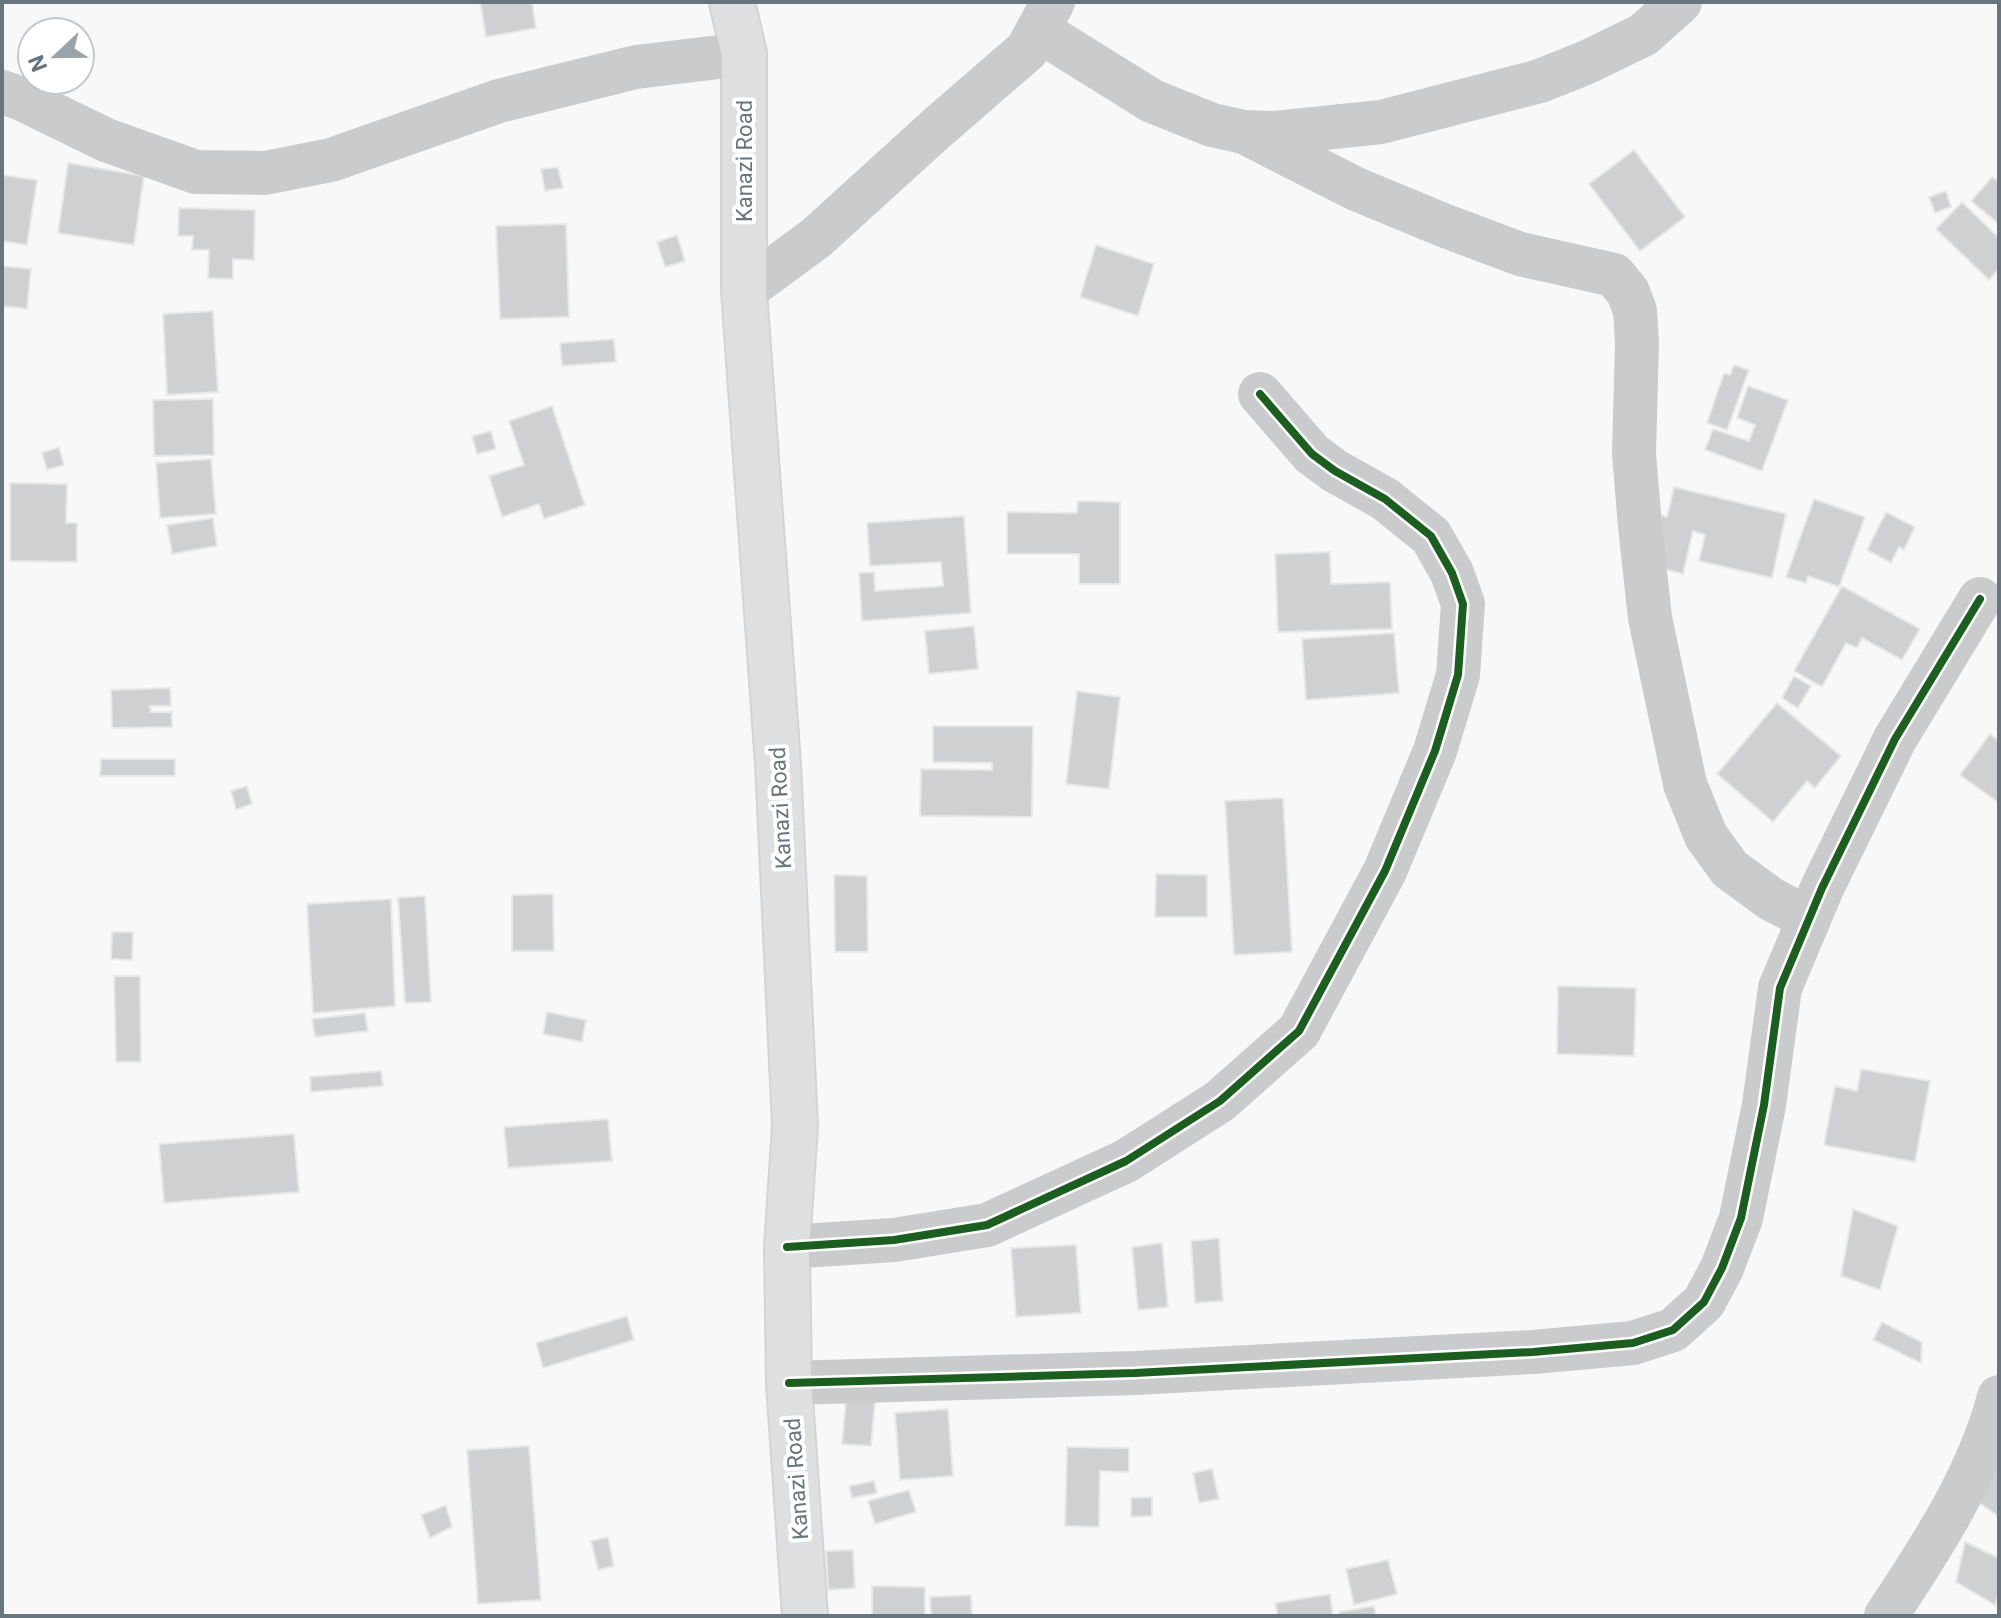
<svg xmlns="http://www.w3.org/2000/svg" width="2001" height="1618" font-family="Roboto,sans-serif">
	<rect width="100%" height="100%" fill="#f8f8f8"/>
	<g fill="#ced0d1" stroke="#e8e8e7" stroke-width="2">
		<path d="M 480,2 L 532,2 L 536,28 L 486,37 Z"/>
		<path d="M 1634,150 L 1685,217 L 1640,251 L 1589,184 Z"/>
		<path d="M 68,163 L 144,176 L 134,245 L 58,233 Z"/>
		<path d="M 558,167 L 563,188 L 545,191 L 541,169 Z"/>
		<path d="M 2,175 L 37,180 L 27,245 L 2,241 Z"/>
		<path d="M 1992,177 L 1999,182 L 1999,224 L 1971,201 Z"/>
		<path d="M 1946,191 L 1951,207 L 1935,213 L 1929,197 Z"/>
		<path d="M 1962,202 L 1999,238 L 1999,269 L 1989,280 L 1936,229 Z"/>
		<path d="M 179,208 L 255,210 L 254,260 L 233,259 L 233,279 L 208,278 L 209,250 L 192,250 L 193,236 L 178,236 Z"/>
		<path d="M 566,224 L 569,317 L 500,319 L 496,226 Z"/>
		<path d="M 677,235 L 685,261 L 665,267 L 657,242 Z"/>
		<path d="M 1096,245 L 1154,264 L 1138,316 L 1080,297 Z"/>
		<path d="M 2,266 L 31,269 L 27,309 L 2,306 Z"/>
		<path d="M 213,311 L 218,392 L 167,395 L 163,314 Z"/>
		<path d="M 614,339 L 616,362 L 562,366 L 560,343 Z"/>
		<path d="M 1734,365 L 1749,370 L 1727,430 L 1707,423 L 1724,373 L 1730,375 Z"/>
		<path d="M 1748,386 L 1788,400 L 1762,471 L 1705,450 L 1713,429 L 1749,441 L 1755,425 L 1737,418 Z"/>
		<path d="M 213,399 L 214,455 L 154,456 L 153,400 Z"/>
		<path d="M 552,406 L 585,505 L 544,519 L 539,504 L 502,517 L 489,476 L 524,465 L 509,421 Z"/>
		<path d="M 491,431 L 496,449 L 477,454 L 472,436 Z"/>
		<path d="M 59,447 L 64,465 L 47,470 L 42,453 Z"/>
		<path d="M 211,459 L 216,514 L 160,518 L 156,463 Z"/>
		<path d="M 10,483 L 67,484 L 66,523 L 77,523 L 77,562 L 10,561 Z"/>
		<path d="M 1674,487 L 1786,514 L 1772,578 L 1699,561 L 1705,535 L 1693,531 L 1683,574 L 1656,567 L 1658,514 L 1667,517 Z"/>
		<path d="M 1814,499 L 1865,517 L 1839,587 L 1808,576 L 1806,583 L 1786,577 Z"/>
		<path d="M 1078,501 L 1120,502 L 1120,584 L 1079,584 L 1079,554 L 1007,554 L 1007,512 L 1077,513 Z"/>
		<path d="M 1886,512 L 1915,527 L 1904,550 L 1899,547 L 1891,563 L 1867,550 Z"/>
		<path d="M 964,516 L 971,613 L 862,621 L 859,573 L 874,572 L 875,591 L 943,586 L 941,562 L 870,566 L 867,523 Z"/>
		<path d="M 213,518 L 217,546 L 172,554 L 167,525 Z"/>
		<path d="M 1330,552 L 1331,584 L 1390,582 L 1392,629 L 1278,632 L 1275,554 Z"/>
		<path d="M 1842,586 L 1920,629 L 1902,660 L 1862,638 L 1857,648 L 1846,643 L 1822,687 L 1794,671 Z"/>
		<path d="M 974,626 L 978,669 L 929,674 L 925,631 Z"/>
		<path d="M 1394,633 L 1399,693 L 1306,700 L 1302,639 Z"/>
		<path d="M 1794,676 L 1811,686 L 1798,708 L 1782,698 Z"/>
		<path d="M 170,688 L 171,706 L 150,706 L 151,712 L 172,712 L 172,727 L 112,728 L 111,690 Z"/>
		<path d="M 1077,691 L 1120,697 L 1109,789 L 1066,784 Z"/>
		<path d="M 1777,703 L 1841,756 L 1815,788 L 1807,781 L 1773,822 L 1717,774 Z"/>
		<path d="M 933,726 L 1033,726 L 1032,817 L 920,816 L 921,769 L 992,770 L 992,763 L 933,762 Z"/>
		<path d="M 1990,734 L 1999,741 L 1999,803 L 1960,775 Z"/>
		<path d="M 101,759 L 175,759 L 175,776 L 100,776 Z"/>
		<path d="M 247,786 L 252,804 L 236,810 L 231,791 Z"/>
		<path d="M 1283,798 L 1292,952 L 1234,955 L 1225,801 Z"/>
		<path d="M 1156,874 L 1207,875 L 1207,917 L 1155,917 Z"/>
		<path d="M 834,875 L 867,876 L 868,952 L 835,952 Z"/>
		<path d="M 553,894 L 554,951 L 512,951 L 512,895 Z"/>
		<path d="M 425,896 L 431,1002 L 405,1003 L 398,898 Z"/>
		<path d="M 391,899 L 395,1006 L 313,1013 L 307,904 Z"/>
		<path d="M 112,932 L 133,932 L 132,960 L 111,959 Z"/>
		<path d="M 114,976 L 140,976 L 141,1062 L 116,1062 Z"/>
		<path d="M 1558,986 L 1636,988 L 1634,1056 L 1557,1054 Z"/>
		<path d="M 547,1012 L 586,1020 L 582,1042 L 543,1034 Z"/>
		<path d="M 365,1013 L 368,1031 L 315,1037 L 312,1019 Z"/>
		<path d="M 1861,1069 L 1930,1081 L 1915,1162 L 1824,1145 L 1835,1086 L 1857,1091 Z"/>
		<path d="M 381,1071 L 383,1086 L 311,1092 L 310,1077 Z"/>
		<path d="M 608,1119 L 612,1161 L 508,1168 L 504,1127 Z"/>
		<path d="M 294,1134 L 299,1192 L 164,1203 L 159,1144 Z"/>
		<path d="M 1853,1209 L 1898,1226 L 1880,1290 L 1841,1276 Z"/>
		<path d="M 1219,1238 L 1223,1301 L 1195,1303 L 1191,1241 Z"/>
		<path d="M 1162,1243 L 1168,1307 L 1138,1310 L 1132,1247 Z"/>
		<path d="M 1076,1245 L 1081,1313 L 1016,1317 L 1011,1248 Z"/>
		<path d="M 627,1316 L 634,1340 L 543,1368 L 536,1343 Z"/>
		<path d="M 1882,1322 L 1922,1342 L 1921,1363 L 1873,1340 Z"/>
		<path d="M 847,1388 L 876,1390 L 871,1446 L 842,1444 Z"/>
		<path d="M 948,1409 L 953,1476 L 900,1480 L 895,1413 Z"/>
		<path d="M 529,1446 L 541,1600 L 478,1604 L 467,1450 Z"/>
		<path d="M 1067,1447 L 1129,1448 L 1129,1472 L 1100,1471 L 1099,1527 L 1065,1526 Z"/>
		<path d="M 1999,1463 L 1999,1517 L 1973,1498 Z"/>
		<path d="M 1212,1469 L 1219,1499 L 1199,1503 L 1193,1473 Z"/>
		<path d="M 874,1481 L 877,1493 L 852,1498 L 849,1486 Z"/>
		<path d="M 909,1490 L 916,1512 L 875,1524 L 868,1501 Z"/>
		<path d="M 1152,1497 L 1152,1516 L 1131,1517 L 1131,1498 Z"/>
		<path d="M 446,1505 L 452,1527 L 430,1538 L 421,1515 Z"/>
		<path d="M 608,1537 L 614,1566 L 598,1570 L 591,1541 Z"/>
		<path d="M 1965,1542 L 1999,1558 L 1999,1593 L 1995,1605 L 1956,1582 Z"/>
		<path d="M 853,1550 L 855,1588 L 828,1590 L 826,1551 Z"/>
		<path d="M 1388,1560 L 1397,1594 L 1354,1605 L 1346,1569 Z"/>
		<path d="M 872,1586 L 925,1587 L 925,1616 L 872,1616 Z"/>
		<path d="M 1330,1594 L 1333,1616 L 1278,1616 L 1275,1603 Z"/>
		<path d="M 971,1595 L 972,1616 L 931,1616 L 930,1597 Z"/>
		<path d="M 1374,1606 L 1376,1616 L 1339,1616 L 1339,1612 Z"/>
	</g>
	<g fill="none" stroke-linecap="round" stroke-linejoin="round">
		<g stroke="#d3d4d5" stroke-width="48">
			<path id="secondary" d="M 732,2 L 744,54 L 744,291 L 778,764 L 795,1126 L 787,1247 L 789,1383 L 805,1616"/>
		</g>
		<g stroke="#c9cbcc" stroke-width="44">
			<path d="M 1038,30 L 1152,101 L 1212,125 L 1244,132 L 1275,133 L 1381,122 L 1540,81 L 1585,63 L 1643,35 L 1680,2"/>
			<path d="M 2,92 L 22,99 L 106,140 L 196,172 L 265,173 L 331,160 L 499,101 L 636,67 L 744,54"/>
			<path d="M 1244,132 L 1356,189 L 1443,225 L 1520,254 L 1614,275 L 1628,292 L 1635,311 L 1637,343 L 1634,454 L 1640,526 L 1650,618 L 1685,784 L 1706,836 L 1730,869 L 1771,899 L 1809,919"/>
			<path d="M 744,291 L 816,238 L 937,128 L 1027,50 L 1053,2"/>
			<path d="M 787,1247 L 894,1240 L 987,1225 L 1126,1161 L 1220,1101 L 1299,1031 L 1385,871 L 1435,751 L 1458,675 L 1463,604 L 1452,573 L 1431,536 L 1385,499 L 1335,471 L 1312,454 L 1260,394"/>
			<path d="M 789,1383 L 1135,1373 L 1533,1352 L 1633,1343 L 1673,1330 L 1704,1302 L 1722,1268 L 1741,1218 L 1764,1105 L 1780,988 L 1822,888 L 1895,739 L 1980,599"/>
			<path d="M 1886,1616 C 1931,1548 1978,1477 1999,1397"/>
		</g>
		<use href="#secondary" stroke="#dedfe0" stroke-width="44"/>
		<g stroke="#fff" stroke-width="13">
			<g id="cycleway">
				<path d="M 787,1247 L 894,1240 L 987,1225 L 1126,1161 L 1220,1101 L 1299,1031 L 1385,871 L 1435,751 L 1458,675 L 1463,604 L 1452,573 L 1431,536 L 1385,499 L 1335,471 L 1312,454 L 1260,394"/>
				<path d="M 789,1383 L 1135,1373 L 1533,1352 L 1633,1343 L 1673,1330 L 1704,1302 L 1722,1268 L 1741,1218 L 1764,1105 L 1780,988 L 1822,888 L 1895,739 L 1980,599"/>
			</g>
		</g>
		<use href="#cycleway" stroke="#1b5e20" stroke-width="8"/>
	</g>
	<g text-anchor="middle" stroke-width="8" stroke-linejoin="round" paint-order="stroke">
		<g font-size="22" fill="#67757e" stroke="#fff">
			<text transform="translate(744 161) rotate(-90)" y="8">Kanazi Road</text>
			<text transform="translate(780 808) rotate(-93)" y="8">Kanazi Road</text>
			<text transform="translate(796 1479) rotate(-94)" y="8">Kanazi Road</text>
		</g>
	</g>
	<rect width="2001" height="1618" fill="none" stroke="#67757e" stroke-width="8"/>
	<g transform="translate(56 56) rotate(248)"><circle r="38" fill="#ffffff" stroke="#c2c8cb" stroke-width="2"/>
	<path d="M0-6L14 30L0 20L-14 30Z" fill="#9aa3a9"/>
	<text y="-12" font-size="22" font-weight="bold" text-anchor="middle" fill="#67757e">N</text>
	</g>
</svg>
